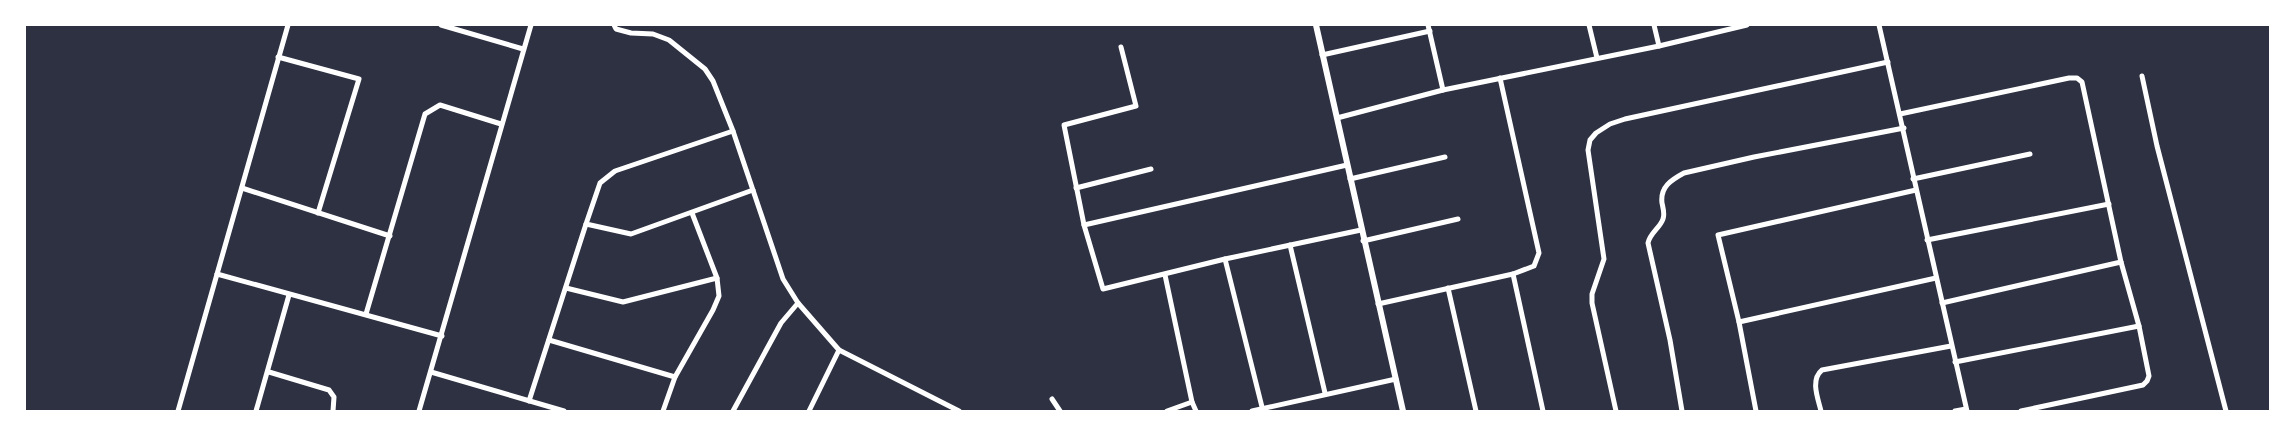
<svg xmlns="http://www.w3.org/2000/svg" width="2295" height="436" font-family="'Alegreya Sans',sans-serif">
	<rect width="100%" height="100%" fill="#2d3142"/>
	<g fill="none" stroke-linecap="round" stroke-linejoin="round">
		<g stroke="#fff" stroke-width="5">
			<path d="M 441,25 L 523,49"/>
			<path d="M 614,25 L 616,29 L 631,33 L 653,34 L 669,40 L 705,69 L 713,81 L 733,131 L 783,279 L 798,303 L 839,350 L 959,411"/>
			<path d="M 1428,25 L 1443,90"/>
			<path d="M 1589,25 L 1597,58"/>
			<path d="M 1654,25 L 1659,46"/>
			<path d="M 1879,25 L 1967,411"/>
			<path d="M 1322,55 L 1430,31"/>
			<path d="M 278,57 L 359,79 L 318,213"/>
			<path d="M 2142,76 L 2157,146 L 2226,411"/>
			<path d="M 1900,114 L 2069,78 L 2077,78 L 2082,82 L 2121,262 L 2139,326 L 2149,376 L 2147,381 L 2143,385 L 2021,411"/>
			<path d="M 1337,118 L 1443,90 L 1659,46 L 1747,25"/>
			<path d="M 733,131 L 615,171 L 600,183 L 586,224 L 631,234 L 753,190"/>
			<path d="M 1347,165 L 1084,225 L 1103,289 L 1225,259 L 1361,230"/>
			<path d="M 1350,179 L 1445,157"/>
			<path d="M 1913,179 L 2030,154"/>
			<path d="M 242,188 L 390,236"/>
			<path d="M 1076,188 L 1151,169"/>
			<path d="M 1084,225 L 1064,125 L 1136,106 L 1121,47"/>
			<path d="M 1927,240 L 2109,204"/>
			<path d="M 1363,241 L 1458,219"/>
			<path d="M 1290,245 L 1325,393"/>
			<path d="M 1225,259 L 1262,407"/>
			<path d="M 217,274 L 442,336"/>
			<path d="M 1513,274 L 1543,411"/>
			<path d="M 1165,275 L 1192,402 L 1196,411"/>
			<path d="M 566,288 L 623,302 L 717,278"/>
			<path d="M 1448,288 L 1476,411"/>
			<path d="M 1942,303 L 2121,262"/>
			<path d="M 1378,304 L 1513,274 L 1534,266 L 1539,253 L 1500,78"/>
			<path d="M 366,314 L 425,114 L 440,105 L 501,124"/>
			<path d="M 1739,322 L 1936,278"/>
			<path d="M 549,340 L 675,377"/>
			<path d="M 1955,362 L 2139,326"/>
			<path d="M 269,372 L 329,390 L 334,397 L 333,411"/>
			<path d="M 431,372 L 564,411"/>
			<path d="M 1052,399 L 1060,411"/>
			<path d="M 529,401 L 586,224"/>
			<path d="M 178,411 L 288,25"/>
			<path d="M 256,411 L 289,295"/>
			<path d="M 419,411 L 531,25"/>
			<path d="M 663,411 L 675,377 L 713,310 L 719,296 L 717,278 L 692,213"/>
			<path d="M 733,411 L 781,323 L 798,303"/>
			<path d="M 809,411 L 839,350"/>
			<path d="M 1167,411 L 1192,402"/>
			<path d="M 1252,411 L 1396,379"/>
			<path d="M 1616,411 L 1592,303 L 1592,294 L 1604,259 L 1588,150 L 1590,140 L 1596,133 L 1610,124 L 1625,119 L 1888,62"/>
			<path d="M 1682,411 L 1670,340 L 1648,243 C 1650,233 1660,228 1663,219 C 1665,214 1663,208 1662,203 C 1660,187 1671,180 1684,173 L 1754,157 L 1904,128"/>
			<path d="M 1756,411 L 1739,322 L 1718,235 L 1916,190"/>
			<path d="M 1821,411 C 1818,398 1810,380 1822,370 L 1951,346"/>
			<path d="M 1955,411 L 1966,409"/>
		</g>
		<path stroke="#fff" stroke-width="6" d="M 1316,25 L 1403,411"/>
	</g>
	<rect width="2295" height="436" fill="none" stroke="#ffffff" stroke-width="52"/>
</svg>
